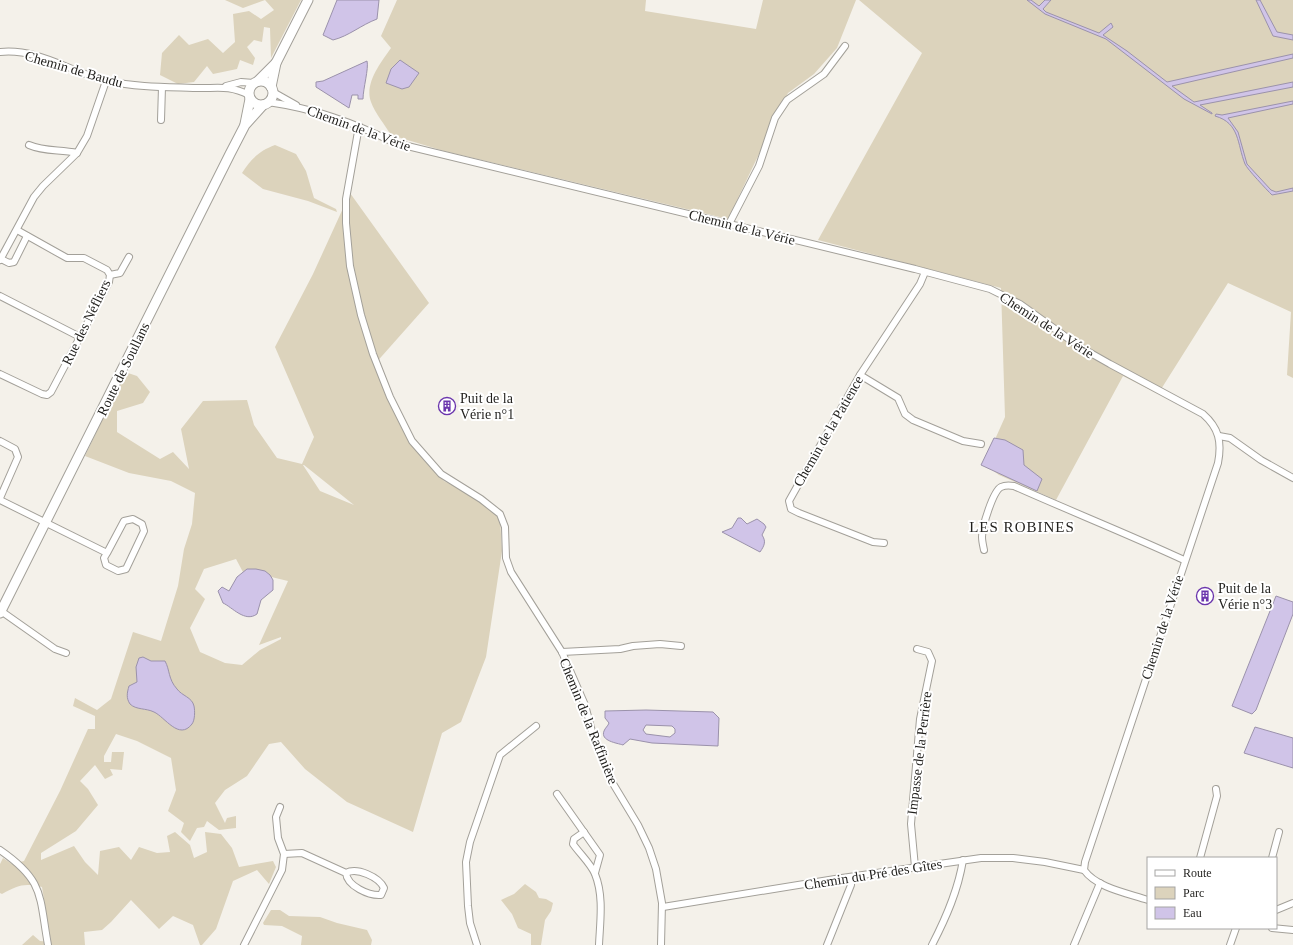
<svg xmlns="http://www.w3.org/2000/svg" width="1293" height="945" font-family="'Times New Roman',serif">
	<rect width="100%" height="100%" fill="#f4f1ea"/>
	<g fill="#dcd3bc" fill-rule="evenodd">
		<path d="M 225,0 L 301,0 L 271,58 L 270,28 L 264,27 L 262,42 L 254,40 L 247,47 L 255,58 L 253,65 L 240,60 L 237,69 L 213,74 L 207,66 L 194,82 L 178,84 L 160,75 L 162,53 L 179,35 L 189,45 L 208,39 L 223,53 L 235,42 L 233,14 L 249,11 L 261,19 L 274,10 L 265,0 L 243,8 Z"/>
		<path d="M 397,0 L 646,0 L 645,11 L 756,29 L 763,0 L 856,0 L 837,48 L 814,74 L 788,93 L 728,219 L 444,151 L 391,135 C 385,125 375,113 371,102 C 364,84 381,62 391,48 L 381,36 Z"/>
		<path d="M 859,0 L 1293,0 L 1293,378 L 1287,375 L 1291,312 L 1228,283 L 1158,394 L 1123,376 L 1056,500 L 999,475 L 984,464 L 1005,417 L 1001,288 L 818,240 L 922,53 Z"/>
		<path d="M 275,145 L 296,154 L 306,171 L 314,198 L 336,209 L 337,212 L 308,201 L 263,189 L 242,173 C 251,159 259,151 275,145 Z"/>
		<path d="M 350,193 L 429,303 L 374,365 L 409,440 L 444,481 L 484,501 L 500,518 L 502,551 L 486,657 L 461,722 L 442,733 L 413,832 L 347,802 L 305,769 L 281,742 L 269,744 L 247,776 L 225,790 L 215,803 L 225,823 L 227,818 L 236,816 L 236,828 L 219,830 L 207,821 L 204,827 L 197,828 L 190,841 L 181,832 L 184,823 L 168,811 L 176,790 L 171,758 L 137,741 L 116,734 L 104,756 L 104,762 L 111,762 L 112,752 L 124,752 L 122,770 L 110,769 L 113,775 L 105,779 L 95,765 L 80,781 L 88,789 L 98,805 L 76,831 L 41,853 L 41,860 L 74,846 L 85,862 L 98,875 L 100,851 L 119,847 L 131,860 L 139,847 L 157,853 L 170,852 L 167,836 L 175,832 L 190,845 L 194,858 L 207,852 L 205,832 L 221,834 L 232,848 L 239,867 L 273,861 L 276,867 L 269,884 L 257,870 L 233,881 L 216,929 L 202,945 L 200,945 L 193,925 L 173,916 L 159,929 L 131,900 L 111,922 L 102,930 L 84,932 L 85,945 L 22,945 L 33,935 L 40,941 L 51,942 L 42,887 C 23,883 19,885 2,894 L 0,893 L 0,864 L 3,858 L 12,864 L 24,861 L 60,791 L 88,729 L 95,729 L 95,716 L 73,706 L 75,698 L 97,710 L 111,699 L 133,632 L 161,641 L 178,586 L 184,549 L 192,524 L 195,493 L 171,481 L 129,473 L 85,456 L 125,372 L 137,376 L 150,392 L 143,403 L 117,411 L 117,432 L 160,459 L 173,452 L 189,469 L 181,429 L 203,401 L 247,400 L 254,425 L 277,458 L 302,464 L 314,437 L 275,347 L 313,274 ZM 303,465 L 304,465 L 354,505 L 320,491 ZM 236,559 L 244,574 L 263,575 L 288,581 L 259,645 L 281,637 L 281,639 L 260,650 L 242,665 L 225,663 L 200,652 L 190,628 L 205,599 L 195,589 L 204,569 Z"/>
		<path d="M 525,884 L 536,892 L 539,898 L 546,899 L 553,903 L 551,911 L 545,920 L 541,945 L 531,945 L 531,934 L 518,928 L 512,914 L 501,900 L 514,894 Z"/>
		<path d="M 271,910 L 280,910 L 289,916 L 320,917 L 337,923 L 367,930 L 372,940 L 371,945 L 301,945 L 302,936 L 282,926 L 264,925 L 263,923 Z"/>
	</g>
	<g fill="#d0c4e8" stroke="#9b92ab" fill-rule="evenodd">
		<path d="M 337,0 L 379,0 L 377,19 C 361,25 349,36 333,40 L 323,35 Z"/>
		<path d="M 1027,0 L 1031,0 L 1039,6 L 1045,0 L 1051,0 L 1043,9 L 1046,12 L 1099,33 L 1111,23 L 1113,27 L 1103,35 L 1127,51 L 1167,82 L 1293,54 L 1293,58 L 1172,86 L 1194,102 L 1293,82 L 1293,87 L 1200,105 L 1212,113 L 1212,114 L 1184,99 L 1106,39 L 1045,14 Z"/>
		<path d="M 1256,0 L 1260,0 L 1277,32 L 1293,35 L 1293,40 L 1273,36 Z"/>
		<path d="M 400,60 L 419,73 L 409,87 L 402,89 L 386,83 L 391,69 Z"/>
		<path d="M 367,61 C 369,68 363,89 363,99 L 358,99 L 358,95 L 352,95 L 349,108 L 316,87 L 316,82 L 323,81 Z"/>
		<path d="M 1293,101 L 1293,104 L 1228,118 L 1238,132 L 1247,164 L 1271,190 L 1276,192 L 1293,188 L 1293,191 L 1272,195 C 1267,190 1247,169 1245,164 C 1237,144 1240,123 1215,116 L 1216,114 L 1222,115 Z"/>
		<path d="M 994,438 L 1005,440 L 1023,450 L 1024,465 L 1042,479 L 1037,491 L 981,465 Z"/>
		<path d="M 738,518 L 741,518 L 747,524 L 757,519 L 764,524 L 766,527 L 762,535 C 766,541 765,545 760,552 L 722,532 L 732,528 Z"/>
		<path d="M 247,569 L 256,569 L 265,571 L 270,575 L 273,580 L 273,590 L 261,600 L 257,614 C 245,623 232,607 223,603 L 218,591 L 222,587 L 229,591 L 237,577 Z"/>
		<path d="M 1276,596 L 1293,602 L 1293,614 L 1256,710 L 1252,714 L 1232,706 Z"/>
		<path d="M 143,657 L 151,661 L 165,661 C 170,670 168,679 177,689 C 182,696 192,697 194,706 C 195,711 195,720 192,724 C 179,741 165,717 154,712 C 146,708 136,710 130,704 C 126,698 127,693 129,686 L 137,682 L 136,667 L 139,658 Z"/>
		<path d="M 646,710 L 713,712 L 719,718 L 718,746 L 652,743 L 630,739 L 623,745 C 617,743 600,741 604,731 C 605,728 608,726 609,723 L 605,718 L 605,711 ZM 646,725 L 672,726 L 675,729 L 675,733 L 670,737 L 646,734 L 643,730 Z"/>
		<path d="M 1255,727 L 1293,738 L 1293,768 L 1244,753 Z"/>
	</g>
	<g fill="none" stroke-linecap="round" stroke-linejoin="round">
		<g stroke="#a3a099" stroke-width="8">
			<g id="minor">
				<path d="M 0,52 C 40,48 71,73 108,81 C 136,87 164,87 193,88 C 216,89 227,84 249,95"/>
				<path d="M 226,86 L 241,82 L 254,83"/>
				<path d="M 273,92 L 296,105"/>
				<path d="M 268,102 C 316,109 352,122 395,143 L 915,269 L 990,289 L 1020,304 L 1080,347 L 1110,364 L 1203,414 C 1219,428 1222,442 1218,463 L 1085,862 L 1084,870 C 1097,888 1127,893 1148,900"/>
				<path d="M 161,120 L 162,87"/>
				<path d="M 359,126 L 346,199 L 346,223 L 350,266 L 361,315 L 373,354 L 390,397 L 412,441 L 441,474 L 481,499 L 500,514 L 505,527 L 506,558 L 511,572 L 562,652 L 585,705 L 594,739 L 609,777 L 638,825 L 649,848 L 656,869 L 662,903 L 661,945"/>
				<path d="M 29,145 C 45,152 61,149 77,153"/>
				<path d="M 729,224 L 759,166 L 775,118 L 787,100 L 824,74 L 845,46"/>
				<path d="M 1,259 L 9,263 L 14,262 L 27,236"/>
				<path d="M 0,260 L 34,197 L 43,186 L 77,153 L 87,136 L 106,81"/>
				<path d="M 110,275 L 120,273 L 129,257"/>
				<path d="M 0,296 L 80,337"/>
				<path d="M 0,374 L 42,394 L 47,395 L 51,392 L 109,282 L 110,275 L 107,270 L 84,258 L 67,258 L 17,230"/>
				<path d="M 860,375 L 898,398 L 905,414 L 913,420 L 963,441 L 981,444"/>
				<path d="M 1219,436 L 1230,438 L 1261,460 L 1293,478"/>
				<path d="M 0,441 L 15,449 L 18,457 L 0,498"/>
				<path d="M 0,500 L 107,553 L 104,558 L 106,565 L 118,571 L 126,569 L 144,531 L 142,524 L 133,519 L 124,521 L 107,553"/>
				<path d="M 884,543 L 873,542 L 799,513 L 791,509 L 789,501 L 860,375 L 920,284 L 925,272"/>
				<path d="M 984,550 C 983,545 982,541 982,537 C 982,527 993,491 1001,487 C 1005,485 1009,485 1014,486 C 1070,511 1128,534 1184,560"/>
				<path d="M 1,611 L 55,649 L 66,653"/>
				<path d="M 562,652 L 620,649 L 633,646 L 660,644 L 681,646"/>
				<path d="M 557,794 L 600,855 L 595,873"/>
				<path d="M 584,832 L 574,839 L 573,844 C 580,854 591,864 595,874 C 604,896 600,922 599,945"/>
				<path d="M 0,850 C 45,881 39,896 48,945"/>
				<path d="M 284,854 L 302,853 L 346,873 C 347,886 369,896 381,895 L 384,888 C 379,877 357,867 346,873"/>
				<path d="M 1200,858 L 1217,796 L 1216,789"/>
				<path d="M 1272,858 L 1279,832"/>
				<path d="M 915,867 L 911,824 L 920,719 L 932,661 L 928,652 L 917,649"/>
				<path d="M 663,907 L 835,879 L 981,858 L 1013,858 L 1045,862 L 1084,870"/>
				<path d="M 1276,910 L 1293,903"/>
				<path d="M 1272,928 L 1293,930"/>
				<path d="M 244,945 L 282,870 L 284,854 L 278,838 L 276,817 L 280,807"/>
				<path d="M 477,945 L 470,923 L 468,906 L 466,862 L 470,842 L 500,755 L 536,726"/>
				<path d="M 827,945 L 851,885 L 851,877"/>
				<path d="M 932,945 C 946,918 958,891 963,860"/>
				<path d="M 1074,945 L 1100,883"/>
				<path d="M 1230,945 L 1236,928"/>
			</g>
		</g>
		<g stroke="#a3a099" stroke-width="11">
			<g id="secondary">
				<circle cx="261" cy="93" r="12"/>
				<path d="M 258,81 L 276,63"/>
				<path d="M 271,87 L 276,63 L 308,0"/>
				<path d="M 245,124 L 250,99"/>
				<path d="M 0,613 L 230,154 L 245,125 L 263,105"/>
			</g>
		</g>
		<use href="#minor" stroke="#fff" stroke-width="6"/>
		<use href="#secondary" stroke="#fff" stroke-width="9"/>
	</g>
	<defs>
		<g id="building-ring" transform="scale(0.9)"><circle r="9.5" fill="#fff" stroke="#6b36ad" stroke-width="1.5"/><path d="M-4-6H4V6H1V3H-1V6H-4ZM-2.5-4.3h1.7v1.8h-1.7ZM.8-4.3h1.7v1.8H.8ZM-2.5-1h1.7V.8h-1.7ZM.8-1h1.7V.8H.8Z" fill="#6b36ad"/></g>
	</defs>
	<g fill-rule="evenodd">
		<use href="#building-ring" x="447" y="406"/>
		<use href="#building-ring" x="1205" y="596"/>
	</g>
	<g text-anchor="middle" stroke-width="4" stroke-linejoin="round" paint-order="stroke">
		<g font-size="14" fill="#201f1c" stroke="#fff">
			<text transform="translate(74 69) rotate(16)" y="5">Chemin de Baudu</text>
			<text transform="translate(359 128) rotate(20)" y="5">Chemin de la Vérie</text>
			<text transform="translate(742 227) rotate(14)" y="5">Chemin de la Vérie</text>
			<text transform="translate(86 322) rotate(-64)" y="5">Rue des Néfliers</text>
			<text transform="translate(1047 325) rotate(33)" y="5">Chemin de la Vérie</text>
			<text transform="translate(123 369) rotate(-64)" y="5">Route de Soullans</text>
			<text transform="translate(828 431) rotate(-60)" y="5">Chemin de la Patience</text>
			<text transform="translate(1162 627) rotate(-72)" y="5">Chemin de la Vérie</text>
			<text transform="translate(589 721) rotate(68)" y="5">Chemin de la Raffinière</text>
			<text transform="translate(919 753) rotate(-83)" y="5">Impasse de la Perrière</text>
			<text transform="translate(873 874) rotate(-9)" y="5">Chemin du Pré des Gîtes</text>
		</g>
		<g font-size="14" fill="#201f1c" stroke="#fff" text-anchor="start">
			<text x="460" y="403">Puit de la<tspan x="460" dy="16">Vérie n°1</tspan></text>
			<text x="1218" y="593">Puit de la<tspan x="1218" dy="16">Vérie n°3</tspan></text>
		</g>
		<g font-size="15" letter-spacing="1" fill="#201f1c" stroke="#fff">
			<text x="1022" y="532">LES ROBINES</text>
		</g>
	</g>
	<rect x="1147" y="857" width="130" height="72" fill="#ffffff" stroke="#a6a5a4"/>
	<rect x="1155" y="870" width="20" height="6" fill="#ffffff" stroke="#a6a5a4"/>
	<text x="1183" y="877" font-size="12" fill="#201f1c">Route</text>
	<rect x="1155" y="887" width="20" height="12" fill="#dcd3bc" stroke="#a6a5a4"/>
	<text x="1183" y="897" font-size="12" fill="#201f1c">Parc</text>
	<rect x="1155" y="907" width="20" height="12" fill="#d0c4e8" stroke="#a6a5a4"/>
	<text x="1183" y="917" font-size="12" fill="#201f1c">Eau</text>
</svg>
